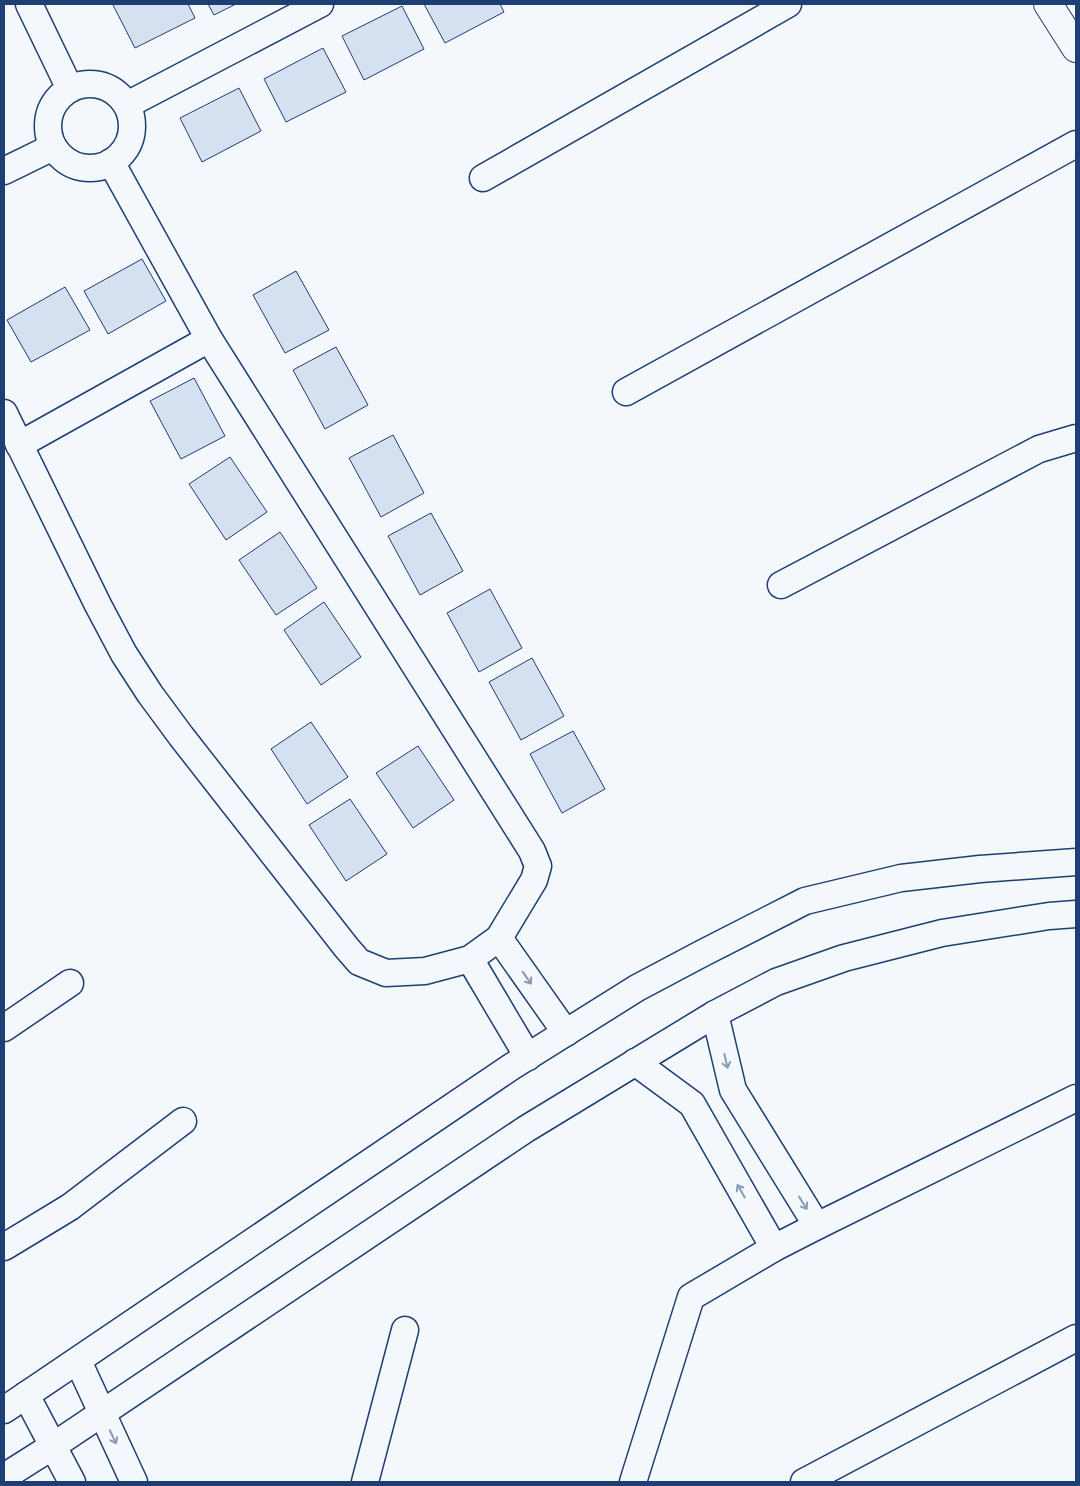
<svg xmlns="http://www.w3.org/2000/svg" width="1080" height="1486" font-family="'Alegreya Sans',sans-serif">
	<rect width="100%" height="100%" fill="#f4f7fb"/>
	<g fill="#d5e0f0" stroke="#1d3f73">
		<path d="M 115,4 L 188,4 L 195,18 L 135,48 L 113,5 Z"/>
		<path d="M 208,4 L 236,4 L 214,15 Z"/>
		<path d="M 424,4 L 500,4 L 504,12 L 445,43 Z"/>
		<path d="M 402,6 L 424,49 L 364,80 L 342,36 Z"/>
		<path d="M 323,48 L 346,92 L 286,122 L 264,79 Z"/>
		<path d="M 239,88 L 261,131 L 202,162 L 180,118 Z"/>
		<path d="M 142,259 L 166,301 L 108,334 L 84,291 Z"/>
		<path d="M 296,271 L 329,330 L 285,353 L 253,295 Z"/>
		<path d="M 65,287 L 90,330 L 31,362 L 7,320 Z"/>
		<path d="M 336,347 L 368,405 L 325,429 L 293,370 Z"/>
		<path d="M 194,378 L 225,436 L 181,459 L 150,401 Z"/>
		<path d="M 393,435 L 424,493 L 381,517 L 349,458 Z"/>
		<path d="M 230,457 L 267,512 L 226,540 L 189,484 Z"/>
		<path d="M 431,513 L 463,571 L 420,595 L 388,536 Z"/>
		<path d="M 280,532 L 317,588 L 276,615 L 239,560 Z"/>
		<path d="M 490,589 L 522,648 L 479,672 L 447,613 Z"/>
		<path d="M 324,602 L 361,657 L 321,685 L 284,630 Z"/>
		<path d="M 532,658 L 564,716 L 521,740 L 489,682 Z"/>
		<path d="M 311,722 L 348,777 L 307,804 L 271,749 Z"/>
		<path d="M 573,731 L 605,789 L 562,813 L 530,754 Z"/>
		<path d="M 418,746 L 454,800 L 413,828 L 376,773 Z"/>
		<path d="M 350,799 L 387,854 L 346,881 L 309,825 Z"/>
	</g>
	<g fill="none" stroke-linecap="round" stroke-linejoin="round">
		<g stroke="#1d3f73" stroke-width="29">
			<g id="street">
				<path d="M 29,4 L 70,89"/>
				<circle cx="90" cy="126" r="42"/>
				<path d="M 127,105 L 320,4"/>
				<path d="M 4,171 L 53,147"/>
				<path d="M 483,178 L 788,4"/>
				<path d="M 626,392 L 1076,144"/>
				<path d="M 4,413 L 98,605 L 124,654 L 150,694 L 181,736 L 346,947 L 359,962 L 386,973 L 425,971 L 470,959 L 499,938 L 534,880 L 538,866 L 532,851 L 209,339 L 111,162"/>
				<path d="M 19,445 L 209,339"/>
				<path d="M 781,585 L 1039,449 L 1076,438"/>
				<path d="M 499,938 L 566,1033"/>
				<path d="M 470,959 L 528,1057"/>
				<path d="M 715,1014 L 733,1090 L 817,1226"/>
				<path d="M 4,1028 L 70,983"/>
				<path d="M 635,1062 L 692,1104 L 774,1248"/>
				<path d="M 4,1247 L 70,1207 L 183,1121"/>
				<path d="M 78,1361 L 134,1482"/>
				<path d="M 26,1395 L 72,1482"/>
				<path d="M 4,1410 L 511,1067 L 637,988 L 703,953 L 805,901 L 901,878 L 980,869 L 1076,862"/>
				<path d="M 4,1477 L 53,1446 L 526,1129 L 715,1014 L 776,982 L 844,958 L 942,933 L 1049,916 L 1076,914"/>
				<path d="M 365,1482 L 405,1330"/>
				<path d="M 633,1482 L 691,1297 L 774,1248 L 817,1226 L 1076,1098"/>
				<path d="M 804,1482 L 1076,1338"/>
			</g>
		</g>
		<g stroke="#1d3f73" stroke-width="30">
			<path id="secondary" d="M 1048,4 L 1076,48"/>
		</g>
		<use href="#street" stroke="#f4f7fb" stroke-width="26"/>
		<use href="#secondary" stroke="#f4f7fb" stroke-width="28"/>
	</g>
	<defs><path id="oneway-shaft" d="M-6 0H5M1.5-3L5.5 0L1.5 3" fill="none" stroke-width="1.6" stroke-linecap="round" stroke-linejoin="round" transform="scale(1.25)"/></defs>
	<g stroke="#889bb7">
		<use href="#oneway-shaft" transform="translate(527 978) rotate(55)"/>
		<use href="#oneway-shaft" transform="translate(726 1061) rotate(77)"/>
		<use href="#oneway-shaft" transform="translate(741 1191) rotate(-120)"/>
		<use href="#oneway-shaft" transform="translate(803 1203) rotate(58)"/>
		<use href="#oneway-shaft" transform="translate(113 1437) rotate(65)"/>
	</g>
	<rect width="1080" height="1486" fill="none" stroke="#1d3f73" stroke-width="10"/>
</svg>
